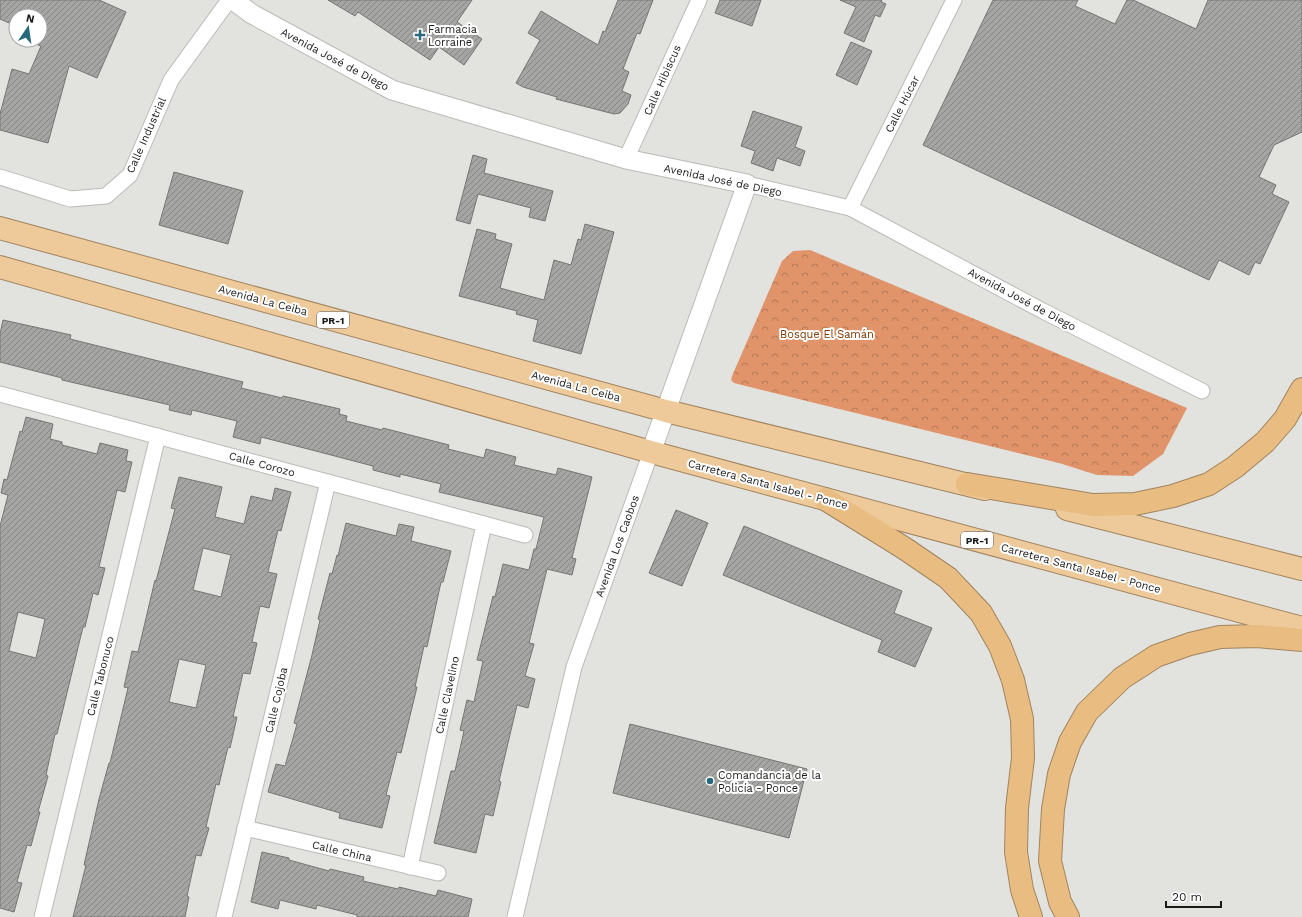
<svg xmlns="http://www.w3.org/2000/svg" width="1302" height="917" font-family="'Work Sans',sans-serif">
	<defs>
		<pattern id="forest-crowns" width="20" height="18" patternUnits="userSpaceOnUse"><rect width="20" height="18" fill="#e1946a"/><path d="M2 6a3 3 0 1 1 6 0M12 15a3 3 0 1 1 6 0" fill="none" stroke="#b67856"/></pattern>
		<pattern id="building-hatch" width="6" height="6" patternUnits="userSpaceOnUse"><rect width="6" height="6" fill="#a5a6a3"/><path d="M-1 1l2-2M0 6l6-6M5 7l2-2" fill="none" stroke="#868684"/></pattern>
	</defs>
	<rect width="100%" height="100%" fill="#e2e2df"/>
	<path fill="url(#forest-crowns)" d="M 810,250 L 1187,408 L 1163,454 L 1133,476 L 1097,475 L 1059,463 L 734,383 L 731,380 L 732,376 L 782,261 L 793,251 Z"/>
	<g fill="url(#building-hatch)" stroke="#757673" fill-rule="evenodd">
		<path d="M 0,0 L 99,0 L 126,12 L 97,78 L 69,66 L 48,143 L 0,130 L 0,114 L 12,69 L 29,74 L 41,46 L 30,42 L 31,40 L 40,40 L 40,16 L 16,16 L 16,26 L 0,19 Z"/>
		<path d="M 328,0 L 472,0 L 457,22 L 482,39 L 464,65 L 439,47 L 430,60 L 358,12 L 355,16 Z"/>
		<path d="M 618,0 L 653,0 L 640,34 L 637,33 L 623,69 L 629,72 L 622,91 L 631,95 L 628,104 L 620,113 L 614,114 L 556,99 L 557,97 L 523,87 L 516,83 L 540,40 L 528,33 L 541,11 L 598,45 L 603,31 L 605,32 Z"/>
		<path d="M 720,0 L 761,0 L 752,26 L 715,13 Z"/>
		<path d="M 840,0 L 882,0 L 881,2 L 886,4 L 880,17 L 875,15 L 864,42 L 844,33 L 856,7 Z"/>
		<path d="M 993,0 L 1078,0 L 1075,6 L 1115,24 L 1127,0 L 1133,0 L 1196,29 L 1208,0 L 1302,0 L 1302,132 L 1274,145 L 1259,177 L 1276,185 L 1272,194 L 1289,202 L 1260,264 L 1255,262 L 1249,275 L 1219,260 L 1209,280 L 923,145 Z"/>
		<path d="M 851,42 L 872,51 L 857,85 L 836,75 Z"/>
		<path d="M 753,111 L 802,127 L 795,147 L 805,151 L 800,166 L 777,158 L 773,171 L 751,163 L 755,151 L 741,146 Z"/>
		<path d="M 473,155 L 487,159 L 484,173 L 553,191 L 545,221 L 529,217 L 531,208 L 478,194 L 470,224 L 456,220 Z"/>
		<path d="M 174,172 L 243,191 L 228,244 L 159,225 Z"/>
		<path d="M 585,224 L 614,232 L 581,354 L 533,341 L 538,320 L 516,314 L 517,311 L 459,296 L 477,229 L 496,234 L 495,239 L 512,244 L 500,288 L 544,300 L 554,260 L 571,265 L 578,239 L 581,240 Z"/>
		<path d="M 3,320 L 71,335 L 70,339 L 243,382 L 241,388 L 282,398 L 283,396 L 340,409 L 339,414 L 347,416 L 346,421 L 382,430 L 383,428 L 449,445 L 448,449 L 484,458 L 486,449 L 516,457 L 514,465 L 556,475 L 558,468 L 592,477 L 572,558 L 576,559 L 572,575 L 547,569 L 529,643 L 534,644 L 525,676 L 535,679 L 528,708 L 517,705 L 499,781 L 501,782 L 493,816 L 485,814 L 476,853 L 434,843 L 451,771 L 455,771 L 464,731 L 460,730 L 467,700 L 474,702 L 483,661 L 477,660 L 493,596 L 495,597 L 503,564 L 529,570 L 534,549 L 536,549 L 544,517 L 439,492 L 441,484 L 400,474 L 400,477 L 373,470 L 373,466 L 308,449 L 261,437 L 260,444 L 233,437 L 237,421 L 192,410 L 191,415 L 169,410 L 170,405 L 62,380 L 62,378 L 0,362 L 0,334 Z"/>
		<path d="M 26,417 L 53,424 L 50,439 L 62,442 L 62,445 L 97,454 L 100,443 L 128,450 L 126,461 L 132,462 L 125,492 L 117,490 L 99,567 L 105,568 L 98,595 L 93,593 L 85,627 L 83,627 L 57,734 L 55,734 L 46,775 L 48,776 L 38,812 L 40,812 L 31,846 L 27,845 L 17,882 L 22,883 L 14,912 L 0,908 L 0,526 L 8,495 L 1,493 L 4,479 L 7,480 L 20,431 L 22,432 ZM 18,612 L 45,619 L 36,658 L 9,651 Z"/>
		<path d="M 179,477 L 222,487 L 215,517 L 244,524 L 251,496 L 272,501 L 275,488 L 291,492 L 281,531 L 278,530 L 268,572 L 277,574 L 269,608 L 260,606 L 252,642 L 257,643 L 250,674 L 243,673 L 233,717 L 237,717 L 230,748 L 228,747 L 219,785 L 216,784 L 206,827 L 209,828 L 201,856 L 196,855 L 187,896 L 189,897 L 185,917 L 73,917 L 86,865 L 84,865 L 99,799 L 109,763 L 110,763 L 128,688 L 124,687 L 132,651 L 138,652 L 155,580 L 156,581 L 175,509 L 171,508 ZM 203,548 L 231,555 L 221,597 L 193,590 ZM 179,659 L 206,665 L 196,708 L 169,702 Z"/>
		<path d="M 676,510 L 708,523 L 682,586 L 649,573 Z"/>
		<path d="M 346,523 L 396,536 L 399,524 L 414,527 L 411,541 L 451,551 L 443,582 L 441,582 L 427,647 L 424,646 L 415,687 L 417,687 L 401,753 L 397,752 L 386,795 L 390,796 L 382,828 L 339,818 L 340,813 L 268,792 L 276,764 L 285,766 L 297,724 L 294,723 L 312,655 L 320,620 L 318,619 L 330,573 L 332,574 L 337,555 L 338,556 Z"/>
		<path d="M 744,526 L 902,591 L 894,613 L 932,628 L 915,667 L 878,652 L 882,640 L 723,575 Z"/>
		<path d="M 630,724 L 807,769 L 789,838 L 613,793 Z"/>
		<path d="M 262,852 L 289,858 L 289,860 L 329,871 L 330,869 L 364,877 L 363,881 L 398,889 L 399,887 L 436,896 L 438,890 L 472,899 L 468,917 L 357,917 L 357,915 L 317,905 L 316,909 L 280,900 L 278,909 L 251,902 Z"/>
	</g>
	<g fill="none" stroke-linecap="round" stroke-linejoin="round">
		<g stroke="#bbbab7" stroke-width="17">
			<g id="minor">
				<path d="M 626,159 L 699,0"/>
				<path d="M 0,177 L 70,199 L 106,196 L 130,175 L 171,80 L 229,0"/>
				<path d="M 747,184 L 850,208 L 1043,311 L 1202,391"/>
				<path d="M 850,208 L 954,0"/>
				<path d="M 0,394 L 525,535"/>
				<path d="M 245,828 L 438,873"/>
				<path d="M 410,867 L 484,524"/>
				<path d="M 42,917 L 158,436"/>
				<path d="M 224,917 L 328,482"/>
				<path d="M 515,917 L 574,667 L 651,452"/>
			</g>
		</g>
		<g stroke="#bbbab7" stroke-width="21">
			<path id="tertiary" d="M 233,0 L 252,14 L 392,90 L 626,159 L 747,184 L 651,452"/>
		</g>
		<g stroke="#a1845e" stroke-width="24">
			<g id="trunk">
				<path d="M 0,228 L 666,411 L 985,489"/>
				<path d="M 0,267 L 651,452 L 1302,628"/>
				<path d="M 1067,509 L 1302,569"/>
			</g>
		</g>
		<g stroke="#a1845e" stroke-width="24">
			<g id="motorway">
				<path d="M 967,484 L 1093,505 L 1135,504 L 1173,496 L 1209,484 L 1235,467 L 1265,442 L 1285,419 L 1302,389"/>
				<path d="M 825,499 L 904,548 L 948,578 L 981,613 L 1000,646 L 1013,680 L 1022,719 L 1023,758 L 1017,808 L 1016,852 L 1022,890 L 1031,917"/>
				<path d="M 1068,917 L 1060,902 L 1050,861 L 1053,809 L 1059,774 L 1070,742 L 1087,712 L 1122,678 L 1156,656 L 1190,644 L 1220,637 L 1257,636 L 1302,640"/>
			</g>
		</g>
		<use href="#minor" stroke="#fff" stroke-width="15"/>
		<use href="#tertiary" stroke="#fff" stroke-width="19"/>
		<use href="#trunk" stroke="#eeca9b" stroke-width="22"/>
		<use href="#motorway" stroke="#e9bd82" stroke-width="22"/>
	</g>
	<g fill="#29697d" stroke="#fff" stroke-width="1.5">
		<path d="M418 29h4v4h4v4h-4v4h-4v-4h-4v-4h4z"/>
		<circle cx="710" cy="781" r="4"/>
	</g>
	<g text-anchor="middle" stroke-width="4" stroke-linejoin="round" paint-order="stroke">
		<g fill="#fff" stroke="#605f5f" stroke-width="1">
			<rect x="317" y="312" width="32" height="16" rx="3"/>
			<rect x="961" y="532" width="32" height="16" rx="3"/>
		</g>
		<g font-size="10" font-weight="bold" fill="#1c1b1a">
			<text x="333" y="324">PR-1</text>
			<text x="977" y="544">PR-1</text>
		</g>
		<g font-size="11" fill="#1c1b1a" stroke="#fff" text-anchor="start">
			<text x="428" y="33">Farmacia<tspan x="428" dy="13">Lorraine</tspan></text>
			<text x="718" y="779">Comandancia de la<tspan x="718" dy="13">Policía - Ponce</tspan></text>
		</g>
		<g font-size="11" fill="#1c1b1a" stroke="#fff">
			<text transform="translate(335 59) rotate(28)" y="4">Avenida José de Diego</text>
			<text transform="translate(662 80) rotate(-66)" y="4">Calle Hibiscus</text>
			<text transform="translate(902 104) rotate(-63)" y="4">Calle Húcar</text>
			<text transform="translate(146 135) rotate(-66)" y="4">Calle Industrial</text>
			<text transform="translate(723 180) rotate(12)" y="4">Avenida José de Diego</text>
			<text transform="translate(1022 299) rotate(28)" y="4">Avenida José de Diego</text>
			<text transform="translate(263 300) rotate(15)" y="4">Avenida La Ceiba</text>
			<text transform="translate(576 386) rotate(15)" y="4">Avenida La Ceiba</text>
			<text transform="translate(262 464) rotate(15)" y="4">Calle Corozo</text>
			<text transform="translate(768 484) rotate(15)" y="4">Carretera Santa Isabel - Ponce</text>
			<text transform="translate(617 546) rotate(-70)" y="4">Avenida Los Caobos</text>
			<text transform="translate(1081 568) rotate(15)" y="4">Carretera Santa Isabel - Ponce</text>
			<text transform="translate(100 676) rotate(-76)" y="4">Calle Tabonuco</text>
			<text transform="translate(447 695) rotate(-78)" y="4">Calle Clavelino</text>
			<text transform="translate(276 700) rotate(-77)" y="4">Calle Cojoba</text>
			<text transform="translate(342 851) rotate(13)" y="4">Calle China</text>
		</g>
		<g font-size="11" fill="#7b3600" stroke="#fff">
			<text x="827" y="338">Bosque El Samán</text>
		</g>
	</g>
	<g transform="translate(28 28) rotate(13)"><circle r="19" fill="#ffffff" stroke="#a4a4a3"/>
	<path d="M0-3L7 15L0 10L-7 15Z" fill="#29697d"/>
	<text y="-6" font-size="11" font-weight="bold" text-anchor="middle" fill="#1c1b1a">N</text>
	</g>
	<path d="M1166 901v6h55v-6" fill="none" stroke="#1c1b1a" stroke-width="2"/>
	<text x="1172" y="901" font-size="12" fill="#1c1b1a" stroke="#ffffff" stroke-width="3" paint-order="stroke">20 m</text>
</svg>
